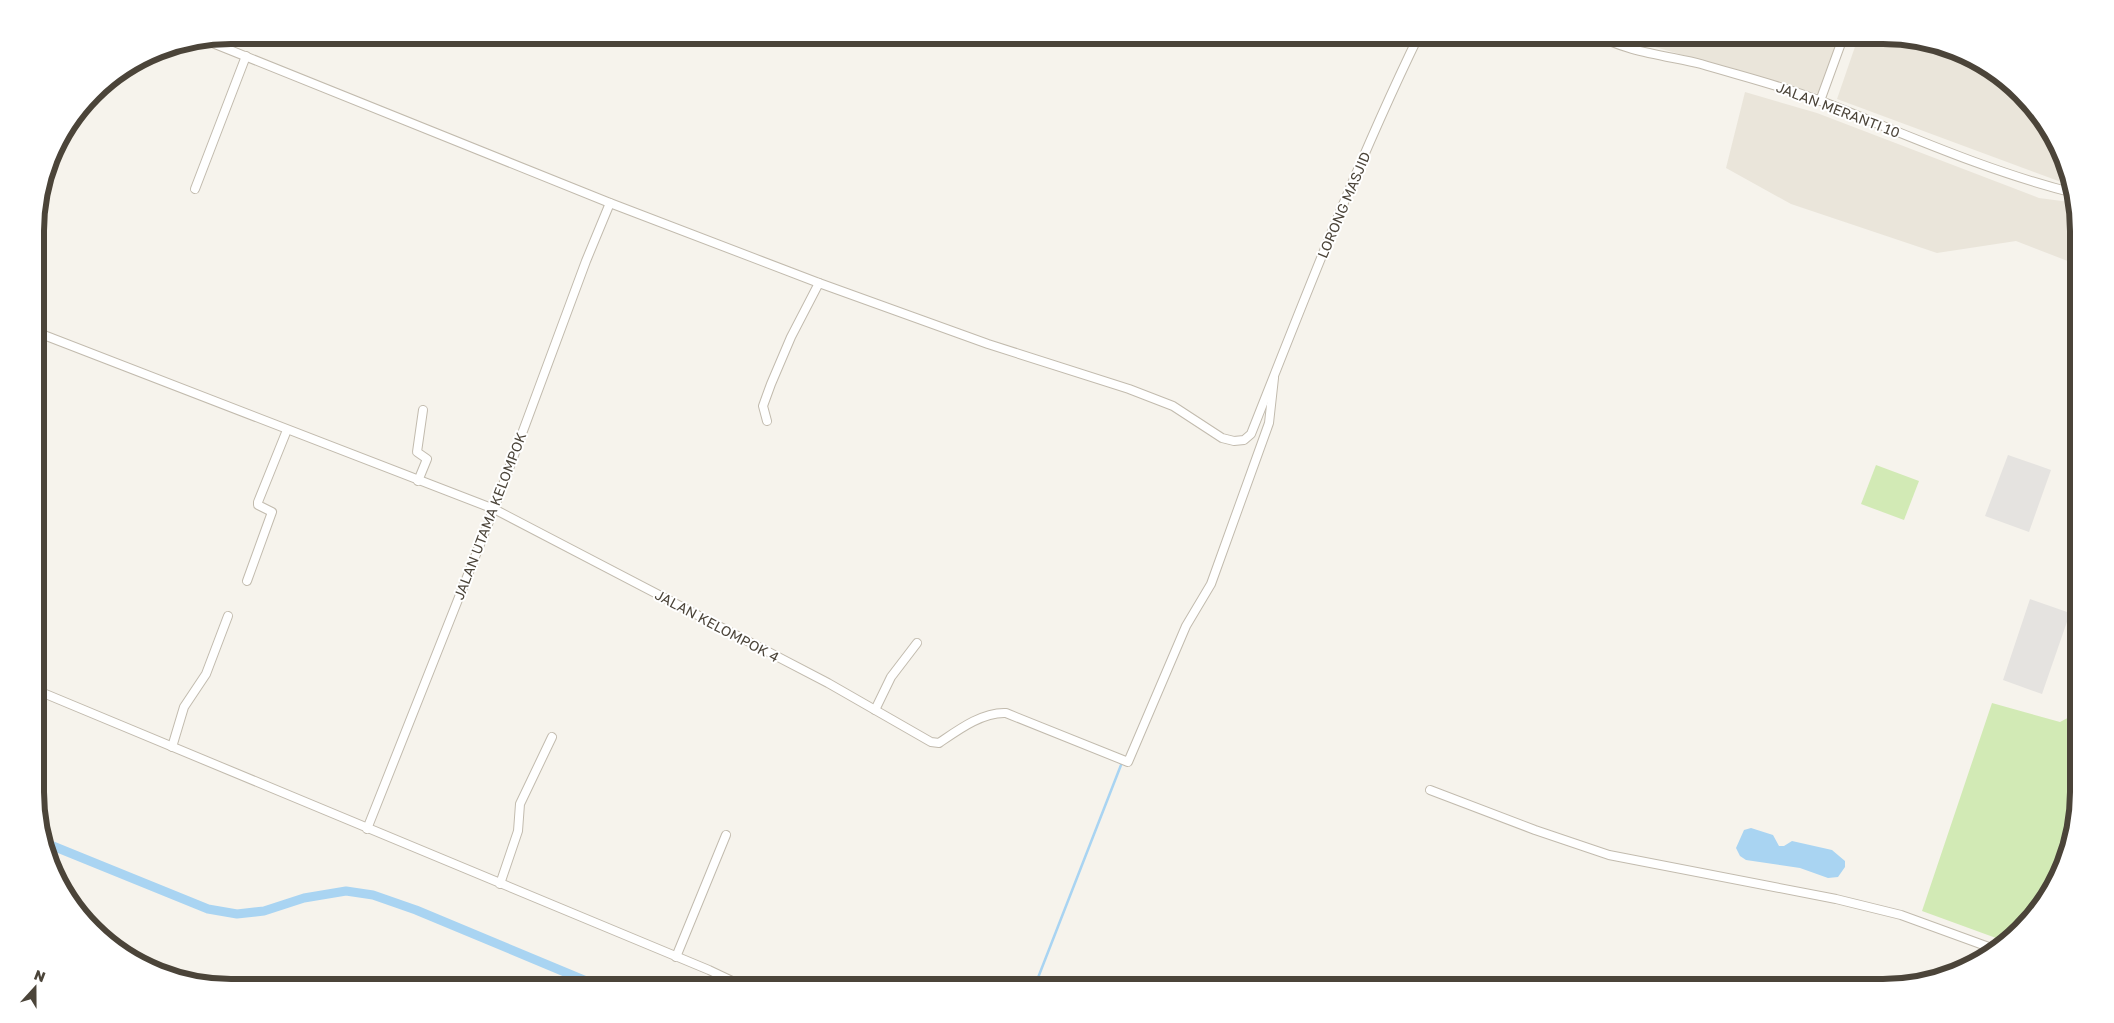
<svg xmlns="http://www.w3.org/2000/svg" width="2114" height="1023" font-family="'Golos Text',sans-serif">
	<rect width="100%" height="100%" fill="#f6f3ec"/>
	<g fill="#eae5da">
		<path d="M 1613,35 L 1840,35 L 1819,94 Z"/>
		<path d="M 1859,35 L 1883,35 L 1970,55 L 2039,112 L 2064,156 L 2072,186 L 1837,99 Z"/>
		<path d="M 1745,92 L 1817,113 L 2039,198 L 2077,203 L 2078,265 L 2016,241 L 1937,253 L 1791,204 L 1726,168 Z"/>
	</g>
	<g fill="#d2eab5">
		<path d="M 1876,465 L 1919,481 L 1904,520 L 1861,504 Z"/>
		<path d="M 1992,703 L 2060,722 L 2079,712 L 2079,792 L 2059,879 L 2030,921 L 2007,942 L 1922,911 Z"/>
	</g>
	<g fill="#e5e3e0">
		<path d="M 2008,455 L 2051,470 L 2029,532 L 1985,516 Z"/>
		<path d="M 2030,599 L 2070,613 L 2042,694 L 2003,680 Z"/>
	</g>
	<path fill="#a9d4f2" d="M 1751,828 L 1773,835 L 1779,846 L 1784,846 L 1792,841 L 1832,850 L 1845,861 L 1845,867 L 1838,877 L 1828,878 L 1800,868 L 1746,860 L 1740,856 L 1736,848 L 1744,830 Z"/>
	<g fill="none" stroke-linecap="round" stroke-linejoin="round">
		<path stroke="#a9d4f2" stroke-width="2.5" d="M 1034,988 L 1121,765"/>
		<path stroke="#a9d4f2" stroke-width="9" d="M 43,842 L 208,909 L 237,914 L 264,911 L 304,898 L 346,891 L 373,895 L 416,910 L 603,988"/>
		<g stroke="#c2bbae" stroke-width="10">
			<g id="street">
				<path d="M 1600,35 C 1620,51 1675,57 1701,64 C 1741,76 1782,86 1821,101 C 1905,134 1986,171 2074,193"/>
				<path d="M 205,40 L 610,203 L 819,283 L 988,344 L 1129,389 L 1173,406 L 1222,438 L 1234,441 L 1244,440 L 1251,434 C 1304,300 1356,165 1419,35"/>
				<path d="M 1820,101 L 1844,35"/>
				<path d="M 195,189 L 246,56"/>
				<path d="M 36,332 L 494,509 L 828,683 L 931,742 L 939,743 C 958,730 982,712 1006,713 L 1128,762 L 1186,626 L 1211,584 L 1269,423 L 1274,378"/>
				<path d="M 767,421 L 763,406 L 771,384 L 791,337 L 819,283"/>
				<path d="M 418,481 L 427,459 L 417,452 L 423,410"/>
				<path d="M 247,581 L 272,512 L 258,505 L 258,502 L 287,430"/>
				<path d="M 36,690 L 709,970 L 747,988"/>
				<path d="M 875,710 L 891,677 L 917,643"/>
				<path d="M 172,747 L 184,707 L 206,674 L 228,616"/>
				<path d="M 1430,790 L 1535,830 L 1609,855 L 1836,899 L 1901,915 L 1997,950"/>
				<path d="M 367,829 L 494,509 L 586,261 L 610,203"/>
				<path d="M 500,884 L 518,831 L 520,804 L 552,737"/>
				<path d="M 676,957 L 726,835"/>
			</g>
		</g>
		<use href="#street" stroke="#fff" stroke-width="8"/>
	</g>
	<g text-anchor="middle" stroke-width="4" stroke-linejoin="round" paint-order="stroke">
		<g font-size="14" fill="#4b4439" stroke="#fff">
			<text transform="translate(1838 110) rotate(21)" y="5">JALAN MERANTI 10</text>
			<text transform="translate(1344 205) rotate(-67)" y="5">LORONG MASJID</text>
			<text transform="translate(490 516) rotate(-69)" y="5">JALAN UTAMA KELOMPOK</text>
			<text transform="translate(717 626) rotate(28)" y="5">JALAN KELOMPOK 4</text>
		</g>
	</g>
	<path d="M0 0H2114V1023H0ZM231 44H1883A187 187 0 0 1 2070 231V792A187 187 0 0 1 1883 979H231A187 187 0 0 1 44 792V231A187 187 0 0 1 231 44Z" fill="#fff" fill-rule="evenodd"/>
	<path fill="none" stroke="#4b4439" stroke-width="6" d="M231 44H1883A187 187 0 0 1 2070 231V792A187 187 0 0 1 1883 979H231A187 187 0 0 1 44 792V231A187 187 0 0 1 231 44Z"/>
	<g transform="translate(35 988) rotate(21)" stroke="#ffffff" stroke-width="4" paint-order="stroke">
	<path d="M0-4L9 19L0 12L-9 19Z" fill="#4b4439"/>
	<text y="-8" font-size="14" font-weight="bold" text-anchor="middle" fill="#4b4439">N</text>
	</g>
</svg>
